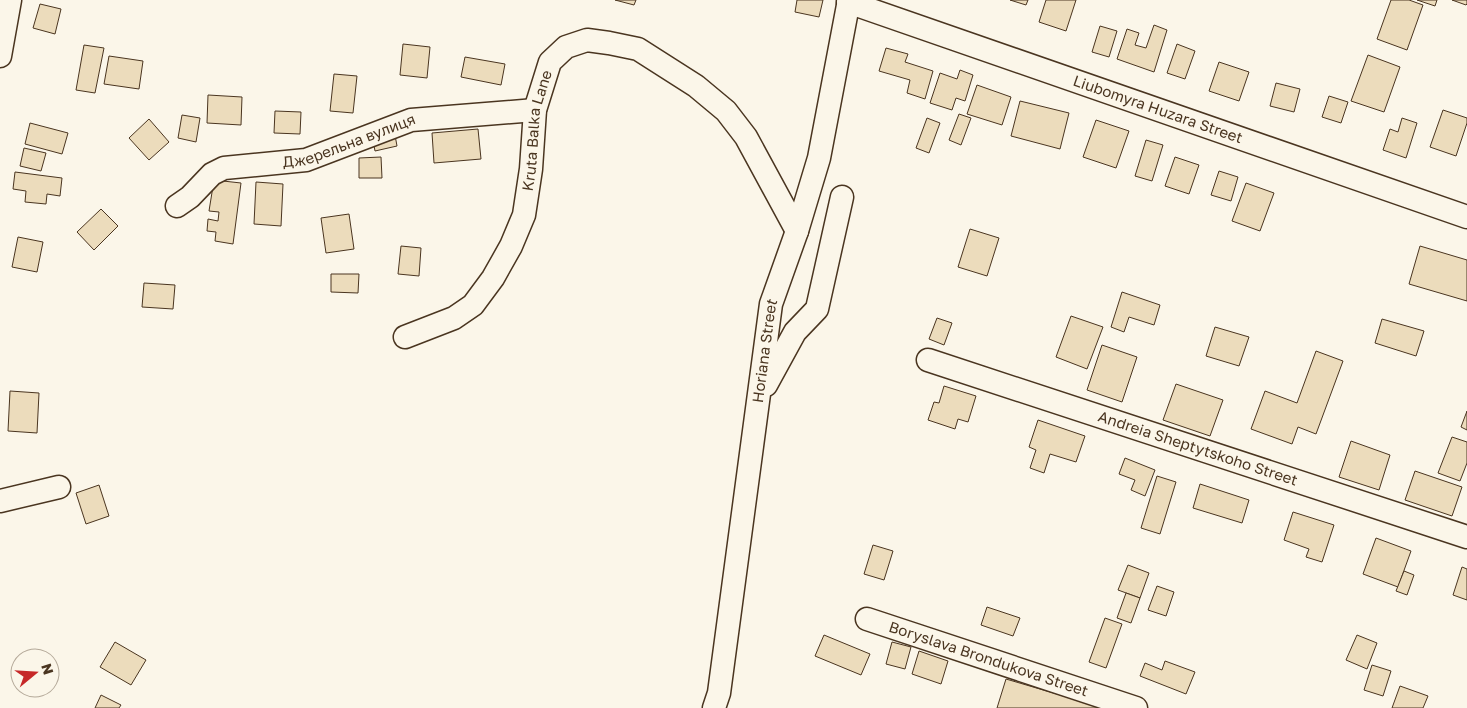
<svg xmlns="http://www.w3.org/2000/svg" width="1467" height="708" font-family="'Golos Text',sans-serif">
	<rect width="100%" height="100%" fill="#fbf6e9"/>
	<g fill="#ecdcbc" stroke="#4a3520">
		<path d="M 615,0 L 636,0 L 634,5 Z"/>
		<path d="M 797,0 L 823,0 L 819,17 L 795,12 Z"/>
		<path d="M 1010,0 L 1028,0 L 1026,5 Z"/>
		<path d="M 1046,0 L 1076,0 L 1066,31 L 1039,22 Z"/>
		<path d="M 1391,0 L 1409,0 L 1423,5 L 1407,50 L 1377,39 Z"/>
		<path d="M 1417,0 L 1437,0 L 1435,6 Z"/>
		<path d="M 1452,0 L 1467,0 L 1467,4 L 1466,5 Z"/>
		<path d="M 40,4 L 61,9 L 55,34 L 33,28 Z"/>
		<path d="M 1154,25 L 1167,30 L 1154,72 L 1117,59 L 1127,29 L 1139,33 L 1135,45 L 1146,48 Z"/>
		<path d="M 1100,26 L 1117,31 L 1109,57 L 1092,52 Z"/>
		<path d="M 403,44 L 430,47 L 427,78 L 400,75 Z"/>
		<path d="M 1177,44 L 1195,51 L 1185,79 L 1167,73 Z"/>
		<path d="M 84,45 L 104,48 L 95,93 L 76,90 Z"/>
		<path d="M 886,48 L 908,54 L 905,62 L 933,71 L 925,99 L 907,93 L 910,80 L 879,71 Z"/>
		<path d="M 1368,55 L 1400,67 L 1384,112 L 1351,101 Z"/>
		<path d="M 109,56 L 143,61 L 139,89 L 104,84 Z"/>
		<path d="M 465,57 L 505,64 L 501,85 L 461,77 Z"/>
		<path d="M 1219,62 L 1249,72 L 1239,101 L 1209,91 Z"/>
		<path d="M 960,70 L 973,75 L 965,101 L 956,98 L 952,110 L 930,103 L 940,73 L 957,79 Z"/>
		<path d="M 334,74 L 357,76 L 353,113 L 330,111 Z"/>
		<path d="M 1276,83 L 1300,89 L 1294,112 L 1270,106 Z"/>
		<path d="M 977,85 L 1011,97 L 1002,125 L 967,114 Z"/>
		<path d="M 208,95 L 242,97 L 241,125 L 207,123 Z"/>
		<path d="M 1329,96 L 1348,102 L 1341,123 L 1322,117 Z"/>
		<path d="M 1020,101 L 1069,113 L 1060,149 L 1011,136 Z"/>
		<path d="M 1443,110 L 1467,118 L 1467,123 L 1456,156 L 1430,147 Z"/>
		<path d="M 275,111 L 301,112 L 300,134 L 274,133 Z"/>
		<path d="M 959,114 L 971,118 L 961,145 L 949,140 Z"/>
		<path d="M 182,115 L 200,118 L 196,142 L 178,138 Z"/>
		<path d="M 927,118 L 940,123 L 929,153 L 916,148 Z"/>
		<path d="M 1402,118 L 1417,123 L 1406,158 L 1383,150 L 1390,129 L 1398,132 Z"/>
		<path d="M 149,119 L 169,142 L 149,160 L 129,138 Z"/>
		<path d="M 1096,120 L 1129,131 L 1116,168 L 1083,157 Z"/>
		<path d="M 30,123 L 68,133 L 62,154 L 25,144 Z"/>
		<path d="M 478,129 L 481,159 L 434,163 L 432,133 Z"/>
		<path d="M 395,135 L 397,146 L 375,151 L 373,140 Z"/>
		<path d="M 1146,140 L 1163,145 L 1152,181 L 1135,176 Z"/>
		<path d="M 24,148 L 46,153 L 41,171 L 20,166 Z"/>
		<path d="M 381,157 L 382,178 L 359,178 L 359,158 Z"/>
		<path d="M 1175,157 L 1199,165 L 1189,194 L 1165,186 Z"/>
		<path d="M 1219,171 L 1238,177 L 1231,201 L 1211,195 Z"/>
		<path d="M 15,172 L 62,178 L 60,196 L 47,194 L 46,204 L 25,202 L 26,191 L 13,189 Z"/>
		<path d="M 214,180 L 241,183 L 233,244 L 215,241 L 216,232 L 207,231 L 208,219 L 218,221 L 219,212 L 209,211 Z"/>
		<path d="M 256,182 L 283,184 L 281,226 L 254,224 Z"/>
		<path d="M 1246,183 L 1274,193 L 1260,231 L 1232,221 Z"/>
		<path d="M 101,209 L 118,226 L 94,250 L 77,232 Z"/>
		<path d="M 349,214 L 354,249 L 326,253 L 321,218 Z"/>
		<path d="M 970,229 L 999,238 L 987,276 L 958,267 Z"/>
		<path d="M 18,237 L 43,242 L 37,272 L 12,267 Z"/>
		<path d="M 401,246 L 421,248 L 419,276 L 398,274 Z"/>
		<path d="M 1420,246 L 1467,260 L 1467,301 L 1409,284 Z"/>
		<path d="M 331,274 L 359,274 L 358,293 L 331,292 Z"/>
		<path d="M 144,283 L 175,285 L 173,309 L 142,307 Z"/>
		<path d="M 1122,292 L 1160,305 L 1154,325 L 1129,317 L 1124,332 L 1111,327 Z"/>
		<path d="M 1071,316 L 1103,327 L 1087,369 L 1056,357 Z"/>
		<path d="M 937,318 L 952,323 L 944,345 L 929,339 Z"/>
		<path d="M 1382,319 L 1424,331 L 1416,356 L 1375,343 Z"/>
		<path d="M 1215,327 L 1249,337 L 1239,366 L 1206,356 Z"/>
		<path d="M 1102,345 L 1137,357 L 1122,402 L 1087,390 Z"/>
		<path d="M 1316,351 L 1343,361 L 1316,434 L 1298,427 L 1292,444 L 1251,429 L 1265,391 L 1297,403 Z"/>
		<path d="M 1176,384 L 1223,400 L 1210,436 L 1163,420 Z"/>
		<path d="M 944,386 L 976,396 L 968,422 L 958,419 L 955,429 L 928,420 L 934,402 L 939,403 Z"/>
		<path d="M 10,391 L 39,393 L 37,433 L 8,431 Z"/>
		<path d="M 1467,411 L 1467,430 L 1461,427 Z"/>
		<path d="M 1038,420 L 1085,436 L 1076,462 L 1050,454 L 1044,473 L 1030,468 L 1036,450 L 1029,447 Z"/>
		<path d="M 1452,437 L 1467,442 L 1467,463 L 1460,481 L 1438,473 Z"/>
		<path d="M 1351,441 L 1390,455 L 1379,490 L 1339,477 Z"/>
		<path d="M 1125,458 L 1155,470 L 1145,496 L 1131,490 L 1135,480 L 1119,474 Z"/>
		<path d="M 1415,471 L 1462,487 L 1452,516 L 1405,500 Z"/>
		<path d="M 1157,476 L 1176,482 L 1160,534 L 1141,528 Z"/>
		<path d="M 1200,484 L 1249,500 L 1242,523 L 1193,508 Z"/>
		<path d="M 99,485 L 109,516 L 86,524 L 76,493 Z"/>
		<path d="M 1293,512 L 1334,525 L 1322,562 L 1306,557 L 1309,549 L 1284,540 Z"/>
		<path d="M 1376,538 L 1411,551 L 1398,587 L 1363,574 Z"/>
		<path d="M 873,545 L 893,551 L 884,580 L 864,574 Z"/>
		<path d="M 1128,565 L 1149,573 L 1140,598 L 1118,590 Z"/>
		<path d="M 1462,567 L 1467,569 L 1467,600 L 1453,595 Z"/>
		<path d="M 1404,571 L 1414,575 L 1407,595 L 1396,591 Z"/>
		<path d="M 1157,586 L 1174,592 L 1166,616 L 1148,610 Z"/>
		<path d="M 1126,593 L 1140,598 L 1131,623 L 1117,618 Z"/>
		<path d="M 987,607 L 1020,618 L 1013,636 L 981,625 Z"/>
		<path d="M 1105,618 L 1122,624 L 1106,668 L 1089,662 Z"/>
		<path d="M 824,635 L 870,654 L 861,675 L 815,656 Z"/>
		<path d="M 1357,635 L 1377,643 L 1367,669 L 1346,660 Z"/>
		<path d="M 115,642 L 146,660 L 131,685 L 100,667 Z"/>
		<path d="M 892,642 L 911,647 L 905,669 L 886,664 Z"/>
		<path d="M 919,651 L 948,661 L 941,684 L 912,674 Z"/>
		<path d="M 1165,661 L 1195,672 L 1186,694 L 1140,676 L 1145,663 L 1162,670 Z"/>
		<path d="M 1372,665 L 1391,671 L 1383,696 L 1364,690 Z"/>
		<path d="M 1006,679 L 1101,707 L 1100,708 L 997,708 Z"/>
		<path d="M 1400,686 L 1428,696 L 1423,708 L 1392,708 Z"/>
		<path d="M 101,695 L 121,705 L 119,708 L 95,708 Z"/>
	</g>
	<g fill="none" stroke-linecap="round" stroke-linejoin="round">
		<g stroke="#4a3520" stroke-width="25">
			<g id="minor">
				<path id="s1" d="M 848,2 L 1467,217"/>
				<path d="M 0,56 L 10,0"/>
				<path id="s2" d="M 177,206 L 190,197 L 212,174 L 224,168 L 306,160 L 411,120 L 535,110"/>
				<path id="s3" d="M 405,337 L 454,318 L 473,305 L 493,278 L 511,246 L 524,215 L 531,169 L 535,110 L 550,62 L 566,47 L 587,40 L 609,43 L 638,49 L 696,86 L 726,111 L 746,137 L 797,231"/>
				<path id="s4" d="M 928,360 L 1467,537"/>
				<path d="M 766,385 L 795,332 L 817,309 L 842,197"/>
				<path d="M 0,501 L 59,487"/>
				<path id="s5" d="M 867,619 L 1136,708"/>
				<path id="s6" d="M 714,708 L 719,693 L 771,304 L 797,231 L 819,158 L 849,0"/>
			</g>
		</g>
		<use href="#minor" stroke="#fbf6e9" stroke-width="22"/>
	</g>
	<g text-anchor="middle" stroke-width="4" stroke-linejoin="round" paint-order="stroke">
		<g font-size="15" fill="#4a3520" stroke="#fbf6e9">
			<text dy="5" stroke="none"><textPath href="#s1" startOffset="328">Liubomyra Huzara Street</textPath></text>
			<text dy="5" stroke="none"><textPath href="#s3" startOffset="265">Kruta Balka Lane</textPath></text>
			<text dy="5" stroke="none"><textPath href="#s2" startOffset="190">Джерельна вулиця</textPath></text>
			<text dy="5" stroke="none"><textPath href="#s6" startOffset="361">Horiana Street</textPath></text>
			<text dy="5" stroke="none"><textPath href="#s4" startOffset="284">Andreia Sheptytskoho Street</textPath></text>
			<text dy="5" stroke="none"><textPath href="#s5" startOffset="128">Boryslava Brondukova Street</textPath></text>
		</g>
	</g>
	<g transform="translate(35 673) rotate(72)"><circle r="24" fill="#fbf6e9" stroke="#b4a999"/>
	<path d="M0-4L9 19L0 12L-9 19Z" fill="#c62828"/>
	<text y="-8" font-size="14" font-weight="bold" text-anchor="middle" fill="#4a3520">N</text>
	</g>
</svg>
